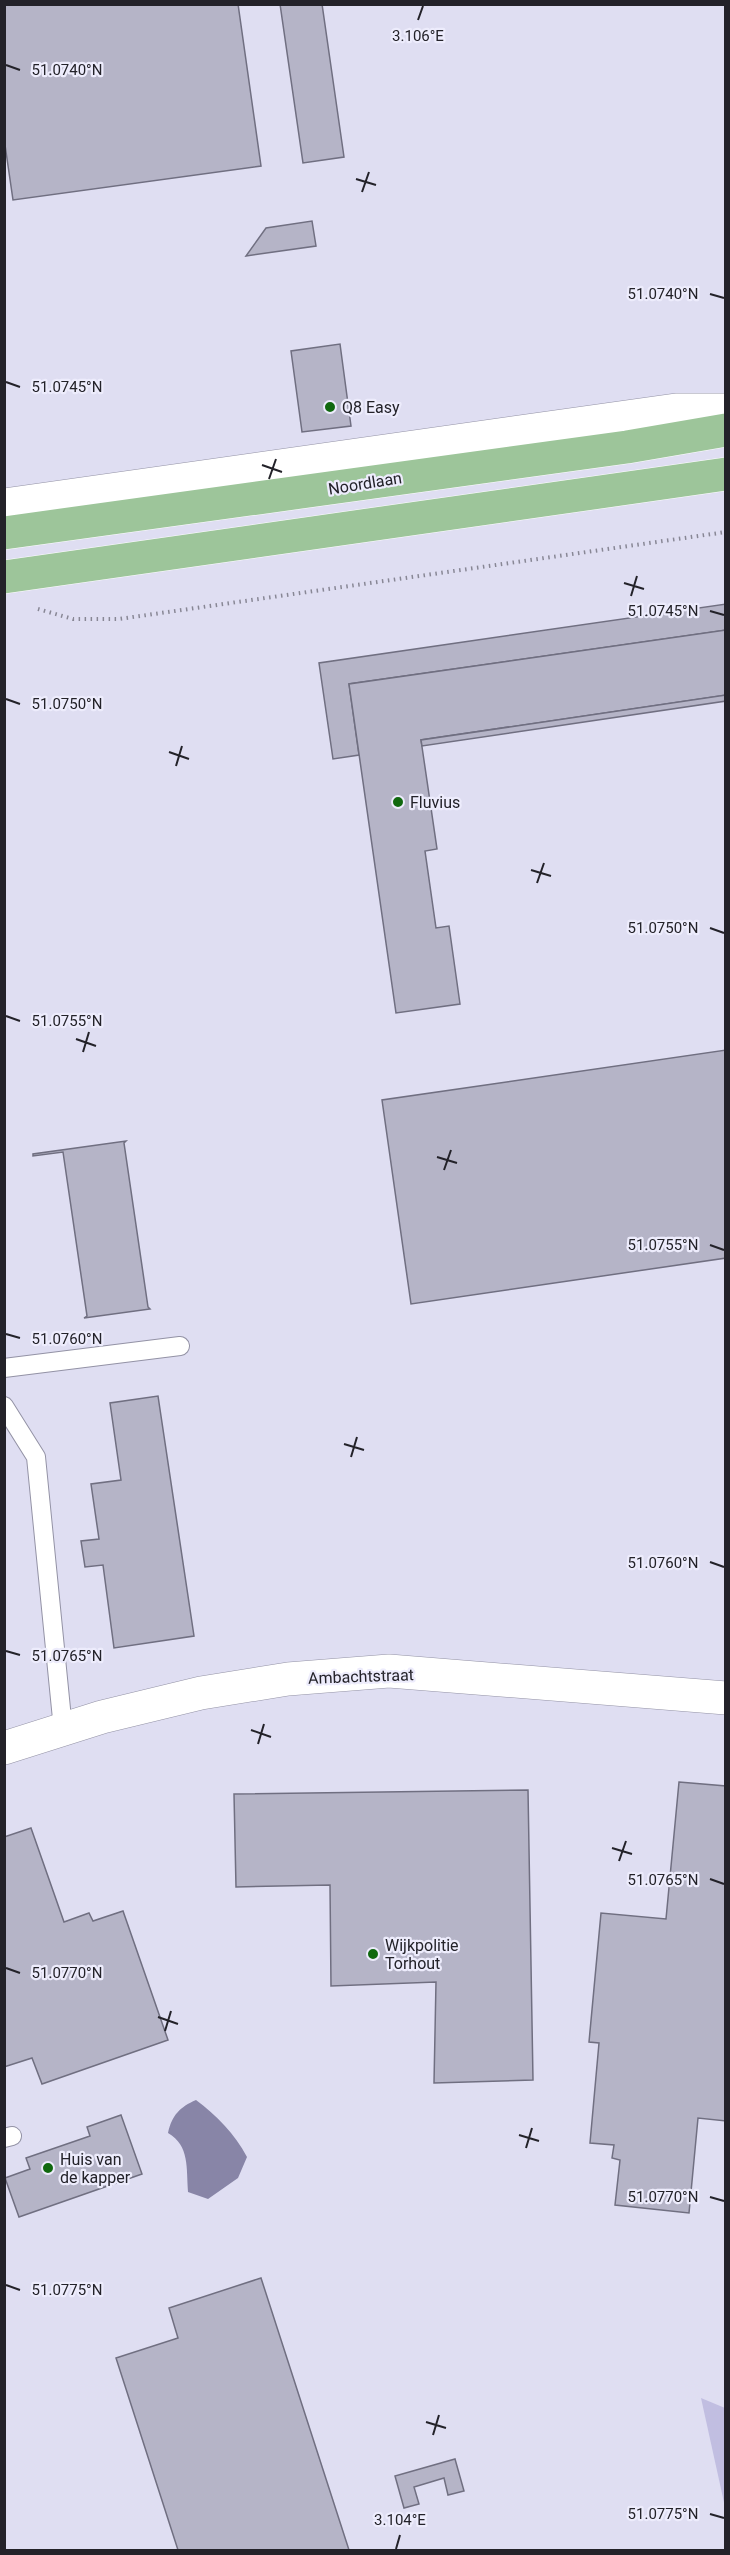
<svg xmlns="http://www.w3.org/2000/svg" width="730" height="2555" font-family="Roboto,sans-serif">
	<rect width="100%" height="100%" fill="#dfdef2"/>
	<path fill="#c1bee1" d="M 701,2398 L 725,2408 L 725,2507 Z"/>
	<path fill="#8885a7" d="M 196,2100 C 216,2115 235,2134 247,2157 L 238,2178 L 208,2199 L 188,2192 C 186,2168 190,2146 168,2133 C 172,2115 180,2107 196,2100 Z"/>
	<g fill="#b5b4c7" stroke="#706f81" stroke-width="1.5">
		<path d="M 4,4 L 238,4 L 261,166 L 13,200 L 4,138 Z"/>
		<path d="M 280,4 L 322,4 L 344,157 L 303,163 Z"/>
		<path d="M 312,221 L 316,246 L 246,256 L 266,228 Z"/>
		<path d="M 340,344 L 351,426 L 302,432 L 291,351 Z"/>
		<path d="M 726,604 L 726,630 L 349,684 L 359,755 L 333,759 L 319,663 Z"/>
		<path d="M 726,630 L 726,695 L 421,740 L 437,849 L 425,851 L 436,928 L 449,926 L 460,1004 L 396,1013 L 349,684 Z"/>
		<path d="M 726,695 L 726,701 L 422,746 L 421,740 Z"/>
		<path d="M 726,1050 L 726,1258 L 411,1304 L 382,1100 Z"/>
		<path d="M 126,1141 L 124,1143 L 148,1307 L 150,1309 L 84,1318 L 87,1316 L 63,1152 L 33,1156 L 33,1154 Z"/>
		<path d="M 158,1396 L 194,1636 L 114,1648 L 103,1565 L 85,1567 L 81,1541 L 99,1539 L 91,1484 L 121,1480 L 110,1403 Z"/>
		<path d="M 679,1782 L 726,1786 L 726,2121 L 698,2118 L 689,2213 L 615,2205 L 620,2160 L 612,2158 L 614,2145 L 590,2143 L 599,2043 L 589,2042 L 601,1913 L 666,1919 Z"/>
		<path d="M 528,1790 L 533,2080 L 434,2083 L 436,1982 L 331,1986 L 330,1885 L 236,1887 L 234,1794 Z"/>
		<path d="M 31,1828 L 64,1922 L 89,1913 L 93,1921 L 123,1911 L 168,2040 L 42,2084 L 32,2058 L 4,2067 L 4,1837 Z"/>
		<path d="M 121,2115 L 142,2174 L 19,2217 L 5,2178 L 30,2169 L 26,2158 L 90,2136 L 87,2127 Z"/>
		<path d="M 261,2278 L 349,2550 L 178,2550 L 116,2358 L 178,2338 L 169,2308 Z"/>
		<path d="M 455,2459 L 464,2491 L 448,2495 L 444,2478 L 414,2487 L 419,2504 L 404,2508 L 395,2476 Z"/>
	</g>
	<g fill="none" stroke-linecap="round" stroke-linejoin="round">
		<g stroke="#9392a5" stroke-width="20">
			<g id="lane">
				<path d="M 4,1368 L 180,1346"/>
				<path d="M 4,1406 L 36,1457 L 63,1729"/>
				<path d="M 4,2138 L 12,2136"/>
			</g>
		</g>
		<g stroke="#9392a5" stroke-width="34">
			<g id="street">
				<path d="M 4,505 L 676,410 L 726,410"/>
				<path d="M 4,1748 L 102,1717 L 201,1693 L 288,1679 L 389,1671 L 726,1698"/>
			</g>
		</g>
		<g stroke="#fff" stroke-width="34">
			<g id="primary">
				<path d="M 4,533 L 627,447 L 726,430"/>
				<path d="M 4,577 L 726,474"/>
			</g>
		</g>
		<path stroke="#888795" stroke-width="4" stroke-dasharray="1.5 4.5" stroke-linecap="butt" d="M 38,609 L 73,619 L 119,619 L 726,532"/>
		<use href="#lane" stroke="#fff" stroke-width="18"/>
		<use href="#street" stroke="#fff" stroke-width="33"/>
		<use href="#primary" stroke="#9dc59a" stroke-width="33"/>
	</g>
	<path fill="none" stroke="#232229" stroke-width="2" d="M 418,20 L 423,6M 6,65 L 20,70M 356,179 L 376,185M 362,192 L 369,172M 710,294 L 724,298M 6,382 L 20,387M 262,465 L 282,472M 269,479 L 276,459M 624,583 L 644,589M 631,596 L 637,576M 710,611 L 724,615M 6,699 L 20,704M 169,752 L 189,759M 176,766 L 182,746M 531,870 L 551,876M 537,883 L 544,863M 710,928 L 724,933M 6,1016 L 20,1021M 76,1039 L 96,1046M 83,1052 L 89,1032M 437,1157 L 457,1163M 444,1170 L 451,1150M 710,1245 L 724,1250M 6,1334 L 20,1338M 344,1444 L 364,1450M 351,1457 L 357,1437M 710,1562 L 724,1567M 6,1651 L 20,1655M 251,1730 L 271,1737M 258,1744 L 264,1724M 612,1848 L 632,1854M 619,1861 L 626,1841M 710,1879 L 724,1884M 6,1968 L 20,1973M 158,2017 L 178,2024M 165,2031 L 171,2011M 519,2135 L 539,2141M 526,2148 L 532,2128M 710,2197 L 724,2201M 6,2285 L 20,2290M 426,2422 L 446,2428M 433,2435 L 439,2415M 710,2514 L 724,2518M 396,2549 L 400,2535"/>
	<g fill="#10680e" stroke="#edecfc" stroke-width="2">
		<circle cx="330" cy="407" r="6"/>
		<circle cx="398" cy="802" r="6"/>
		<circle cx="373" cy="1954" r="6"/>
		<circle cx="48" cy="2168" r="6"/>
	</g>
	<g text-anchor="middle" stroke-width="4.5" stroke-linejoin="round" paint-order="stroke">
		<g font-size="16" fill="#232229" stroke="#edecfc" text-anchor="start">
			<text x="342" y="413">Q8 Easy</text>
			<text x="410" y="808">Fluvius</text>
			<text x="385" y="1951">Wijkpolitie<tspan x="385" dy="18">Torhout</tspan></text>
			<text x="60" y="2165">Huis van<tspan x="60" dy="18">de kapper</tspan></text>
		</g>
		<g font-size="16" fill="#232229" stroke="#edecfc">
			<text transform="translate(365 483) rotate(-9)" y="6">Noordlaan</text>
			<text transform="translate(361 1676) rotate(-2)" y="6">Ambachtstraat</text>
		</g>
	</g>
	<g font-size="15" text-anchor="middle" fill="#232229" stroke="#edecfc" stroke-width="4.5" stroke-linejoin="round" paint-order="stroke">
		<text x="418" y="41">3.106°E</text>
		<text x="67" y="75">51.0740°N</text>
		<text x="663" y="299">51.0740°N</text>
		<text x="67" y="392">51.0745°N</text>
		<text x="663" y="616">51.0745°N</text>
		<text x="67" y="709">51.0750°N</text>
		<text x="663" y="933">51.0750°N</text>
		<text x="67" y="1026">51.0755°N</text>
		<text x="663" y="1250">51.0755°N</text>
		<text x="67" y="1344">51.0760°N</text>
		<text x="663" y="1568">51.0760°N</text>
		<text x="67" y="1661">51.0765°N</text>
		<text x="663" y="1885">51.0765°N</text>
		<text x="67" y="1978">51.0770°N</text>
		<text x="663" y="2202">51.0770°N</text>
		<text x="67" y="2295">51.0775°N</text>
		<text x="663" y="2519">51.0775°N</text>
		<text x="400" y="2525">3.104°E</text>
	</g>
	<rect width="730" height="2555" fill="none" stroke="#232229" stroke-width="12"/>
</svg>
